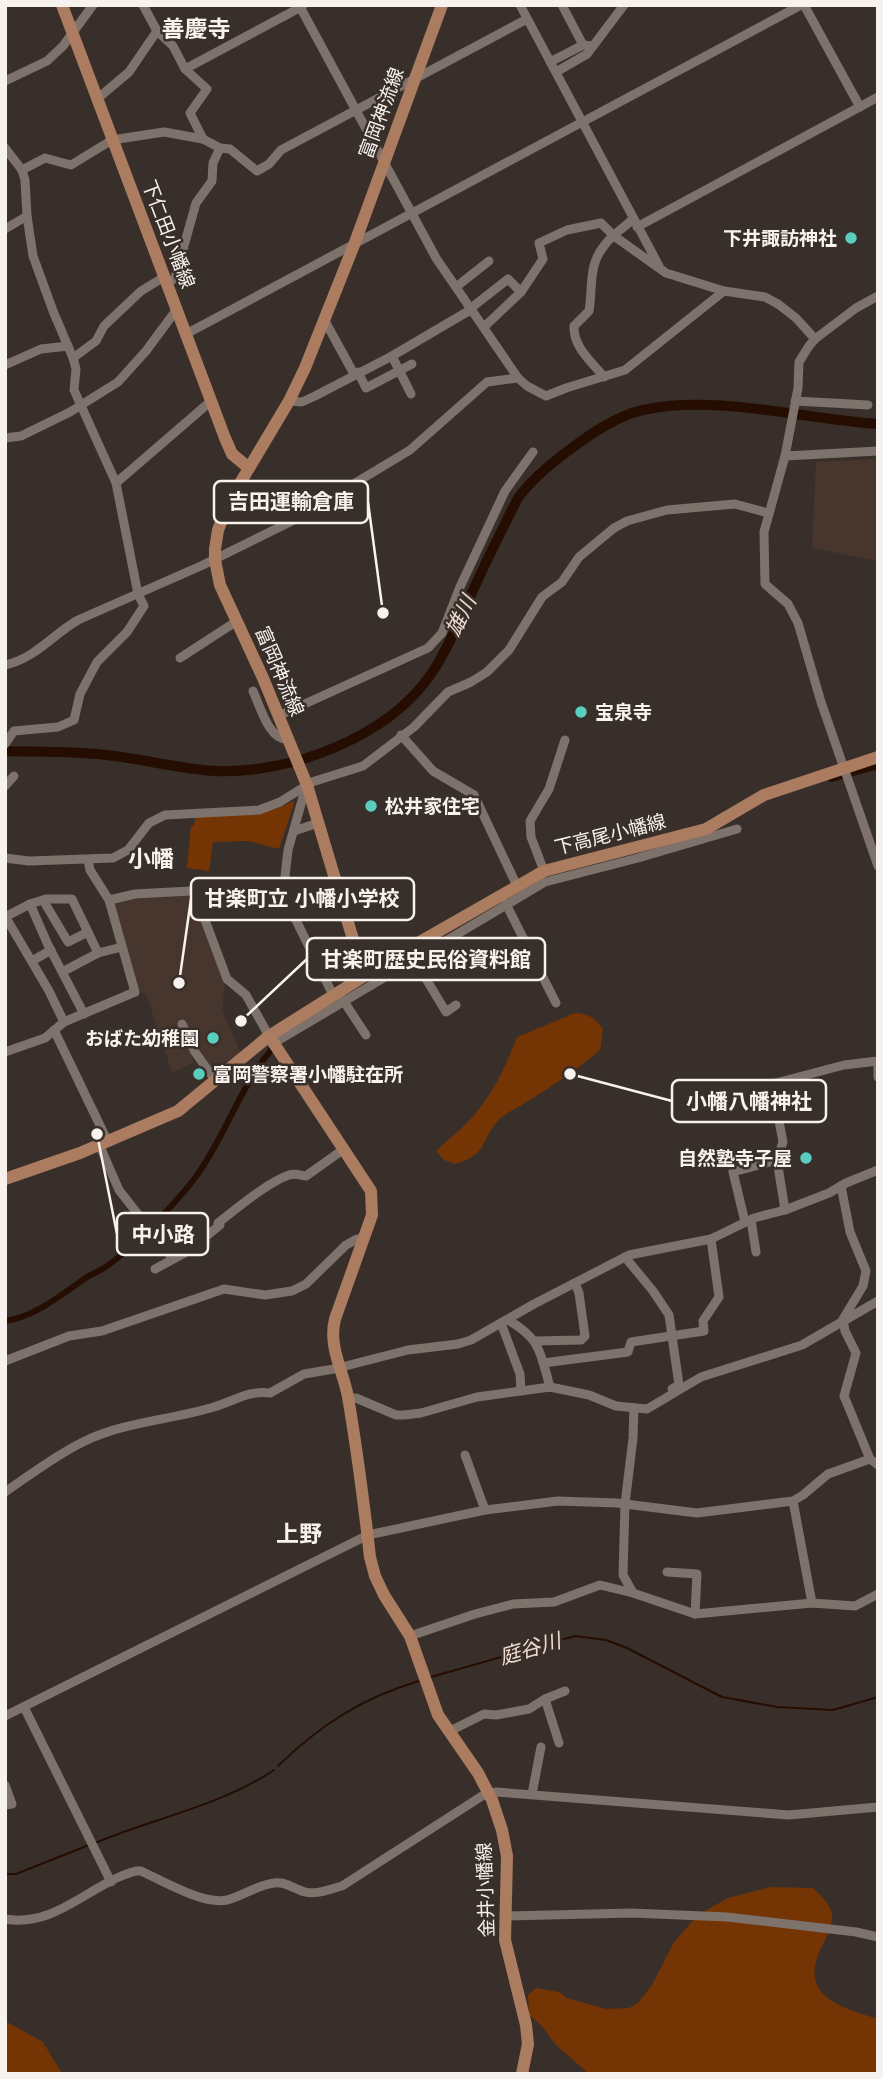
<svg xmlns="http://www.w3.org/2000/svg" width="883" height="2079" font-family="Arial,'Noto Sans JP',sans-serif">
	<rect width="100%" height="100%" fill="#392f2a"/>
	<g fill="#46362e">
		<path d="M 878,459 L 878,561 L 812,548 L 816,462 Z"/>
		<path d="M 203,893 L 207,899 L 203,915 L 225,982 L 222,1011 L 241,1053 L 217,1075 L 181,1027 L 194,1062 L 172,1073 L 147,997 L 134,983 L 112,902 L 136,896 Z"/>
	</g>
	<g fill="#753404">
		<path d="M 294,801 L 294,804 L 279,849 L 248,841 L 213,842 L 209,871 L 187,868 L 191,826 L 194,825 L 196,816 C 230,815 263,817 294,801 Z"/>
		<path d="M 575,1013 C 589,1014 595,1018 603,1029 L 600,1050 C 578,1069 554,1085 528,1101 C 518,1108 504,1113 496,1123 C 479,1144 489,1153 455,1164 L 444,1160 L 436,1151 C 445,1142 455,1134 464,1126 C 489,1102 505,1069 517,1037 Z"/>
		<path d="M 771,1887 L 813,1888 C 820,1895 830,1903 832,1914 C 833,1926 826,1939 820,1950 C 799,1997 842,2008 878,2019 L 878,2074 L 589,2074 L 555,2044 L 541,2025 L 529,2015 L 528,1995 L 536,1988 L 559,1992 L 567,1998 L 606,2009 L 629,2008 L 638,2003 L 652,1985 L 674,1942 L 698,1915 L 728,1898 Z"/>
		<path d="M 7,2022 L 43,2042 L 62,2074 L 5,2074 L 5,2023 Z"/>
	</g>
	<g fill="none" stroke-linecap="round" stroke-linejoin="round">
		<g stroke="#250d02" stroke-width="2">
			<path d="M 431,1677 L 575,1636 L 606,1640 L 627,1648 L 722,1697 L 777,1707 L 833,1710 L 878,1697"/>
			<path d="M 278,1766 C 320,1725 362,1698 419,1681"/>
			<path d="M 95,1843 C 154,1818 220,1806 274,1770"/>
			<path d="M 5,1874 L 16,1874 L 89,1845"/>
		</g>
		<g stroke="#250d02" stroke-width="6">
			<path d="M 831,779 L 878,766"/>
			<path d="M 5,1321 C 34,1317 60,1296 84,1279 C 91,1274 99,1272 107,1266 C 134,1247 188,1192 205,1163 C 229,1125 243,1083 272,1049"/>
		</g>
		<path stroke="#250d02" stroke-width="10" d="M 5,751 C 39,752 73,751 106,755 C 143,759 180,769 216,771 C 291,774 388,737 431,674 C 446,653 456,627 467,603 C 483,568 500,533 518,498 C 532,479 549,465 568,451 C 590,434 616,416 643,410 C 715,394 804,419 878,424"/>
		<g stroke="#7d726c" stroke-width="9">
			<path d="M 143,5 L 157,31 L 173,46 L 185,69 L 207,89 L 190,113 L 203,139"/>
			<path d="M 299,5 L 436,258 L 518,378 L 527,386 L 546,396 L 566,388 L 625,370 L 724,291"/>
			<path d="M 520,5 L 659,266"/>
			<path d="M 562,5 L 583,45 L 593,46"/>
			<path d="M 804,5 L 860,107"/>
			<path d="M 550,62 L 583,45"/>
			<path d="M 185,69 L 303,6"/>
			<path d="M 556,72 L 587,54 L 624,5"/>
			<path d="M 5,81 L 47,61 L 63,46 L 93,5"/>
			<path d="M 97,99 L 129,72 L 157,31"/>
			<path d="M 5,148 L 22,170 L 25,180 L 27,216 L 33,256 L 53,311 L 73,358 L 76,369 L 74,390 L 116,483 L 138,594 L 144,606 L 127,632 L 97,662 L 80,694 L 74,720 L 58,727 L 14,731 L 5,744"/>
			<path d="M 22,170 L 45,158 L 71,165 L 112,140 L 164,132 L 203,139 L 220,148 L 230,149 L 257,171 L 269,164 L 281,150 L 527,19"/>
			<path d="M 637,227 L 878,97"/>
			<path d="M 5,229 L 27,216"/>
			<path d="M 167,284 L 175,278 L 196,203 L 212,181 L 213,163 L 220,148"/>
			<path d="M 456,287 L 489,261"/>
			<path d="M 878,296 L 856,308 L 815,339 L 809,346 L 799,362 L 798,388 L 785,456 L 764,532 L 765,584 L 788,604 L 798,623 L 821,702 L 878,866"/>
			<path d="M 471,308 L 508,279 L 521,292"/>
			<path d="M 325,321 L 354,374"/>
			<path d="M 484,327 L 521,292 L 543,259 L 539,243 L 567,230 L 601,223 L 614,236 L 666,273 L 724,291 L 765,297 L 778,304 L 796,318 L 815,339"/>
			<path d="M 186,334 L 801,5"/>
			<path d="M 392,356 L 411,394"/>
			<path d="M 73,358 L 96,341 L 104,326 L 141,291 L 164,277"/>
			<path d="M 5,365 L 41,349 L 68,346"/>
			<path d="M 358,372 L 366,388 L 412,364"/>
			<path d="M 604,377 C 591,361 573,347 574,326 L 589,311 C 593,288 588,265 604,246 C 611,235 624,228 633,219"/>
			<path d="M 289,401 L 302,402 L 315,396 L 392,356 L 472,309"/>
			<path d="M 795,401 L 868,405"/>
			<path d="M 5,438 L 21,436 L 70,412 L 118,382 L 146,351 L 177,309"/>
			<path d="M 785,456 L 878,451"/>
			<path d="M 116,483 L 211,401"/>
			<path d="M 180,658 L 237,621"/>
			<path d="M 5,665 C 36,658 52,635 78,620 L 203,565 L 292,521 L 410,450 L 487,382 L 518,378"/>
			<path d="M 253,691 C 260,706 269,741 288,739"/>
			<path d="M 278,716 L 428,648 L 442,633 L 460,587 L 505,491 L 533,452"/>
			<path d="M 401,735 L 433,771 L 474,795 L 517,886"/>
			<path d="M 5,786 L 14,776"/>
			<path d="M 303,797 L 288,850 L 283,894 L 333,995"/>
			<path d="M 294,831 L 318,823"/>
			<path d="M 5,858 L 29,861 L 113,858 L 128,850 L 149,823 L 165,815 L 259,810 L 280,802 L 312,782 L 363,766 L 414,727 L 448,692 L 471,682 L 487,672 L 509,650 L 542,597 L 562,582 L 579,557 L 614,528 L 627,521 L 667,510 L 735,504 L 768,513"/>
			<path d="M 544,871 L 531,837 L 530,821 L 549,789 L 565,740"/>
			<path d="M 211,891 L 205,920 L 227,979 L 246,995 L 269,1036"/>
			<path d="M 43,900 L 68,942 L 88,932"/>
			<path d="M 109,900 L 135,894 L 227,889 L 257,896 L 283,894"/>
			<path d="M 30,904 L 46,899 L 72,899 L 98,953"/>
			<path d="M 506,904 L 556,1003"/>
			<path d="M 5,916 L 49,991 L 64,1022"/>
			<path d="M 5,917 L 30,904 L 48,945 L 84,1014"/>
			<path d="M 414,959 L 446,1012 L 456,1005"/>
			<path d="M 32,961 L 51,950"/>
			<path d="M 64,971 L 98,953 L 122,947"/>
			<path d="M 343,1000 L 366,1035"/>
			<path d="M 182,1024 L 195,1052 L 215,1080"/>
			<path d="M 54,1030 L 107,1140"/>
			<path d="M 274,1043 L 545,882 L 638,858 L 737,829"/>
			<path d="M 5,1052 L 45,1038 L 64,1022 L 135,992 L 109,900 L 90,870 L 88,860"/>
			<path d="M 878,1061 L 878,1077"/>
			<path d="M 99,1144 L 119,1190 L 173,1259"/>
			<path d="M 841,1186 L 850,1232 L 866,1271 L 863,1286 L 843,1319 L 845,1331 L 856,1353 L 844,1396 L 870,1459 L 878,1465"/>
			<path d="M 785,1210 L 777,1160 L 783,1142 L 772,1084 L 844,1065 L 878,1061"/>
			<path d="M 751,1220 L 756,1252"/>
			<path d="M 745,1222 L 733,1172 L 777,1160"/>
			<path d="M 218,1223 C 236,1209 268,1182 289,1175 C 294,1173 300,1175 306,1176 L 344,1149"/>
			<path d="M 625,1257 L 653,1291 L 669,1315 L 679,1385 L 672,1389"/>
			<path d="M 155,1269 L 205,1242 L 204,1238 L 220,1225"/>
			<path d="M 508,1320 C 541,1339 540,1352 550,1387"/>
			<path d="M 501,1323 L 520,1374 L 521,1391"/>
			<path d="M 535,1341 L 581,1340 L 585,1336 L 579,1293 L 575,1283"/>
			<path d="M 5,1361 L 69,1336 L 102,1331 L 224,1289 L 265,1295 L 292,1291 L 306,1284 L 346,1245 L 357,1239 L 365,1239"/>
			<path d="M 543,1363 L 628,1352 L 631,1342 L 704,1331 L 703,1321 L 719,1297 L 711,1239"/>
			<path d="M 348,1398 L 356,1398 L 396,1415 L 404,1415 L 421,1413 L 477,1397 L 550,1387 L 589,1395 L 616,1406 L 647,1409 L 701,1377 L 802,1345 L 878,1301"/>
			<path d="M 465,1455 L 485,1510"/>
			<path d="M 5,1492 C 30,1475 56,1455 83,1442 C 123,1422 171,1420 214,1407 C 234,1401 249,1390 270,1393 L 304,1374 L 334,1369 L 408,1350 L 458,1344 L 471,1340 L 534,1304 L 629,1255 L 711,1239 L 754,1218 L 785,1210 L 829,1193 L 846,1183 L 878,1170"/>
			<path d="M 793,1501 L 812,1603"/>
			<path d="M 667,1572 L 697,1574 L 695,1614"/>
			<path d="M 633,1593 L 623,1575 L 625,1504 L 633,1438 L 634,1408"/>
			<path d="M 410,1636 L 475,1614 L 513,1604 L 554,1602 L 600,1585 L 633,1593 L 695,1614 L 812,1603 L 855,1606 L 878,1594"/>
			<path d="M 545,1699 L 559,1743"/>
			<path d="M 24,1707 L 111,1882"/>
			<path d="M 5,1716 L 368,1535 L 485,1510 L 558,1501 L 617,1503 L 697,1513 L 793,1501 L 803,1495 L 828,1474 L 870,1459"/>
			<path d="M 454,1729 L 484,1714 L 496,1715 L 529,1709 L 545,1699 L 565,1691"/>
			<path d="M 5,1785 L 12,1804 L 5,1805"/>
			<path d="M 532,1794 L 541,1747"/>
			<path d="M 505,1916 L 632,1913 L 727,1917 L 856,1932 L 878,1937"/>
			<path d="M 5,1919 C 57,1928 90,1883 136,1871 L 141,1871 C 163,1881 203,1905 227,1900 C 243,1896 257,1885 274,1883 C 285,1881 294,1889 305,1892 C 317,1895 330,1889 342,1886 L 482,1796 L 496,1792 L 789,1815 L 878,1807"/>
		</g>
		<g stroke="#ac7c60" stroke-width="12">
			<path d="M 62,5 L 225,438 L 232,454 L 249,468"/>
			<path d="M 364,976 L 307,785 L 263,678 L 220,585 L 215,560 L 215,549 L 218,530 L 230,500 L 289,401 L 305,368 L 354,245 L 442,5"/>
			<path d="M 269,1036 L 371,1191 L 372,1215 L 335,1319 C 328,1347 343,1370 348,1397 C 357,1450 364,1504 370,1557 L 375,1576 L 384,1595 L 410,1636 L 438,1715 L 478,1773 L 492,1800 L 502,1830 L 507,1856 L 505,1940 L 526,2025 L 528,2044 L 522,2074"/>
			<path d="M 5,1179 L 80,1153 L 178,1111 L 269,1036 L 404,951 L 544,871 L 706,829 L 764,795 L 878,757"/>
		</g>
	</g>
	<g fill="#59cebe" stroke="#392f2a" stroke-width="2.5">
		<circle cx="851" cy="238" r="7"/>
		<circle cx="581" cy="712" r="7"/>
		<circle cx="371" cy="806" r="7"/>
		<circle cx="213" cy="1038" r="7"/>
		<circle cx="199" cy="1074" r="7"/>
		<circle cx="806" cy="1158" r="7"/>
	</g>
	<g text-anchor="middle" stroke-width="5" stroke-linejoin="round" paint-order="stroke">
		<g font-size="19" fill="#f8f2ef" stroke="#392f2a">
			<text transform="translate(381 113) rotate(-70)" y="7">富岡神流線</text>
			<text transform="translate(169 234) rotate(69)" y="7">下仁田小幡線</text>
			<text transform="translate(280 671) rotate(67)" y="7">富岡神流線</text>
			<text transform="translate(610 834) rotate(-14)" y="7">下高尾小幡線</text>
			<text transform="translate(485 1890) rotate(-92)" y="7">金井小幡線</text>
		</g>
		<g font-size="19" font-weight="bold" fill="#f8f2ef" stroke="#392f2a" text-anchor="end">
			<text x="837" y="245">下井諏訪神社</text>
			<text x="595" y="719" text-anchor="start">宝泉寺</text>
			<text x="385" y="813" text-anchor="start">松井家住宅</text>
			<text x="199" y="1045">おばた幼稚園</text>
			<text x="213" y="1081" text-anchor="start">富岡警察署小幡駐在所</text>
			<text x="792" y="1165">自然塾寺子屋</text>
		</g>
		<g font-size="21" font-style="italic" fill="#f1dacf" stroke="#392f2a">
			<text transform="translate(461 616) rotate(-64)" y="7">雄川</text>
			<text transform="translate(530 1649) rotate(-16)" y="7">庭谷川</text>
		</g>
		<g font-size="23" font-weight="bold" fill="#f8f2ef" stroke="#392f2a">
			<text x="196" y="37">善慶寺</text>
			<text x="151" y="867">小幡</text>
			<text x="299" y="1542">上野</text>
		</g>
	</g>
	<path fill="none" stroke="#f8f2ef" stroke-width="2.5" d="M383 613L368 502M179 983L191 899M241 1021L307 959M570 1074L672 1101M97 1134L117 1234"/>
	<g fill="#f8f2ef" stroke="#392f2a" stroke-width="2.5">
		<circle cx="383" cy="613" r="7"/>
		<circle cx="179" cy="983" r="7"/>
		<circle cx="241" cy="1021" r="7"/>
		<circle cx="570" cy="1074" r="7"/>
		<circle cx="97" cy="1134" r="7"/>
	</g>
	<g fill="#392f2a" stroke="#f8f2ef" stroke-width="2.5">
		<rect x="214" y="481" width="154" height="42" rx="7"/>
		<rect x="191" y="878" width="223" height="42" rx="7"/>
		<rect x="307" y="938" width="238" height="42" rx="7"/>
		<rect x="672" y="1080" width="154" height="42" rx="7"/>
		<rect x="117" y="1213" width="91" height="42" rx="7"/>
	</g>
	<g font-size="21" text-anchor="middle" font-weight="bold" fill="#f8f2ef">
		<text x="291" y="509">吉田運輸倉庫</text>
		<text x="302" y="906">甘楽町立 小幡小学校</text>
		<text x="426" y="967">甘楽町歴史民俗資料館</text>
		<text x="749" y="1109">小幡八幡神社</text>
		<text x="163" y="1242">中小路</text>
	</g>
	<rect width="883" height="2079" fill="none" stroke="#f8f2ef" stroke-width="14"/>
</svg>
